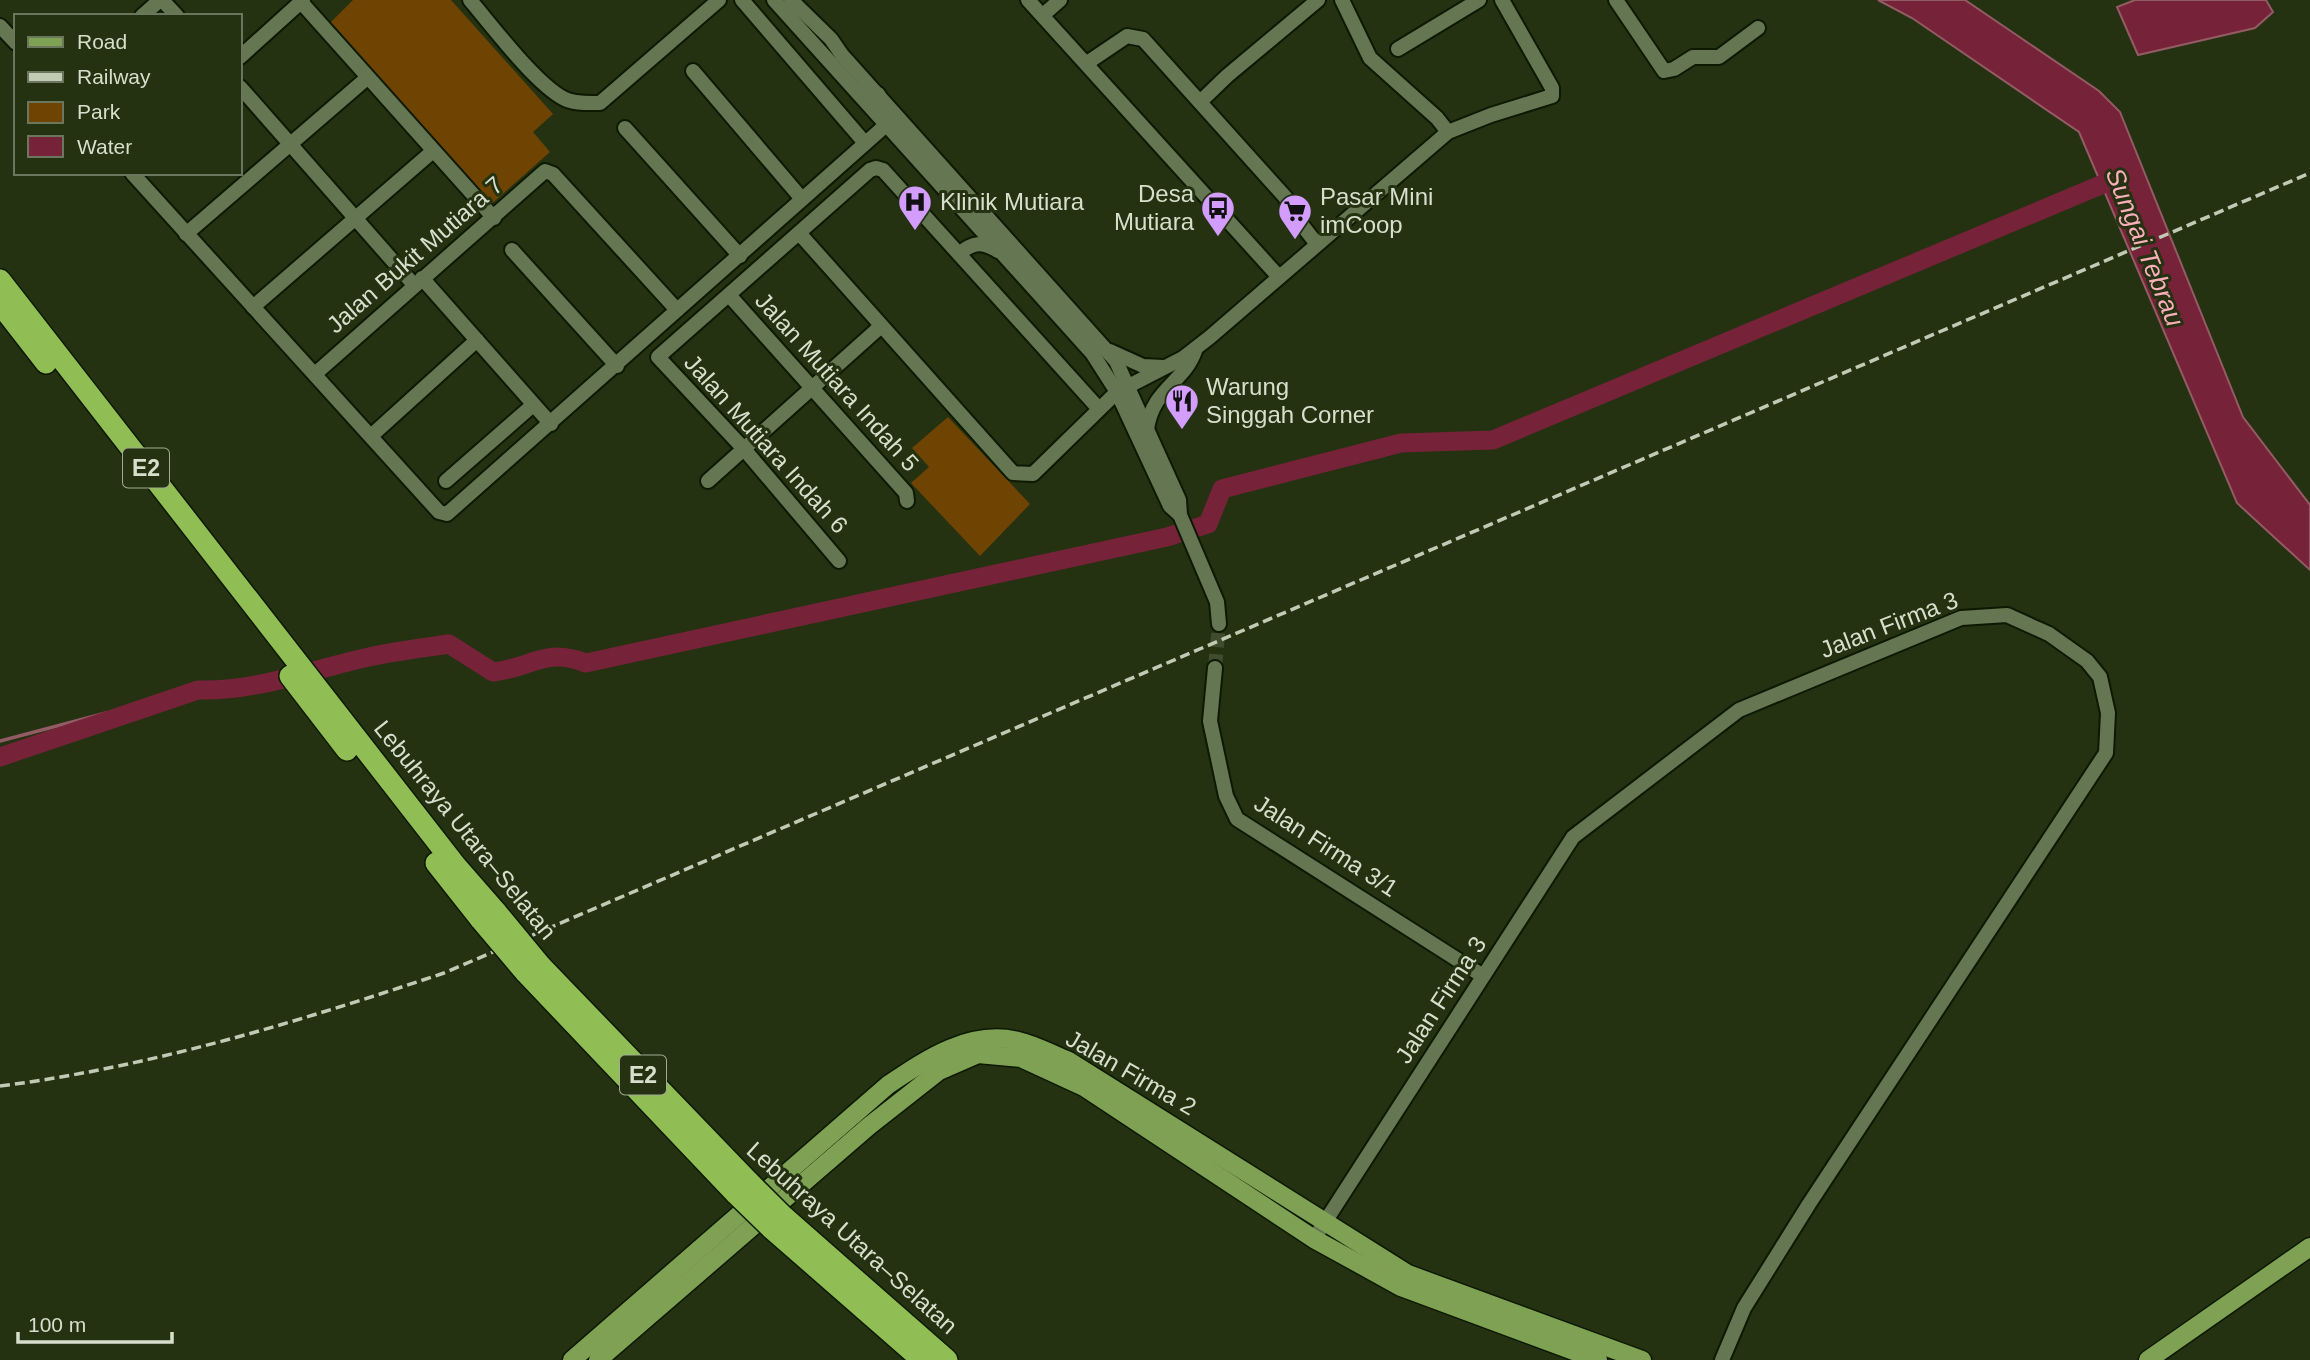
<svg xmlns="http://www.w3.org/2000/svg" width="2310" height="1360" font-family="Helvetica,sans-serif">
	<rect width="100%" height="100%" fill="#243211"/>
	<g fill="#6f4403">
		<path d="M 353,0 L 451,0 L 553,114 L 533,132 L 550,152 L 489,206 L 328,25 Z"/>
		<path d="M 948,417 L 1030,504 L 980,556 L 911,483 L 929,467 L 912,448 Z"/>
	</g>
	<g fill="#762238" stroke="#935b64" stroke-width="2">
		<path d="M 1878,0 L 1965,0 L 2099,91 L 2120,112 L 2243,417 L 2310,505 L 2310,570 L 2237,503 L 2079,132 L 1912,18 Z"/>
		<path d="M 2135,0 L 2266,0 L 2273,12 L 2255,28 L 2138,55 L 2117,7 Z"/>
	</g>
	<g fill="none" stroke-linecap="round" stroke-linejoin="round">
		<path stroke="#935b64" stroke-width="3.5" d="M 0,741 L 106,713 L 134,712"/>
		<path stroke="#762238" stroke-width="19" d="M 0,757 L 198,690 C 256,692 313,669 369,657 C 395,651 423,648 449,644 L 493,672 C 532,668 544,647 586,663 L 1167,537 L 1208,524 L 1222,489 L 1401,443 L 1493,440 L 2115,179"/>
		<path stroke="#3f4c2d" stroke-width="14" stroke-dasharray="14 7" stroke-linecap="butt" d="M 1215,668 L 1219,624"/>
		<g stroke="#0d1900" stroke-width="18">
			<g id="minor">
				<path d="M 162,0 L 177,16"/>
				<path d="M 470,0 C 492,26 535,83 563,98 C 573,104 588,103 600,103 L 719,0"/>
				<path d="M 742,0 L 865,143"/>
				<path d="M 774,0 L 1092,353 L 1117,392 L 1170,506 L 1180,515 L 1217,602 L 1219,624"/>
				<path d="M 791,0 L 831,39 L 842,55 L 1116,361 L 1179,500 L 1180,515"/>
				<path d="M 1028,0 L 1279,277"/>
				<path d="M 1342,0 L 1370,58 L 1437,118 L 1448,132"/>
				<path d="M 1616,0 L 1664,71 L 1674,69 L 1693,57 L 1719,57 L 1758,28"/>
				<path d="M 301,2 L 494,218"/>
				<path d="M 1043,15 L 1060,0"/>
				<path d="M 142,16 L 160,0"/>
				<path d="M 0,26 L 16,43"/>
				<path d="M 1398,49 L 1479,0"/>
				<path d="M 240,57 L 303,0"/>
				<path d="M 1087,63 L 1127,36 L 1143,39 L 1286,198 L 1288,207 L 1316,243"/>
				<path d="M 693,71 L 802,199"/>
				<path d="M 240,87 L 414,285"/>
				<path d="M 1200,102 L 1227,76 L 1318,0"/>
				<path d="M 625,128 L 740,256"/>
				<path d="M 132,173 L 439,512 L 447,514 L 886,125 L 887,110 L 878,94"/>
				<path d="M 799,233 L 1013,473 L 1033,474 L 1117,392 L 1183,358 L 1210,337 L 1448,132 L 1491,115 L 1552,96 L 1552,88 L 1502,0"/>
				<path d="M 186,234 L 367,78"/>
				<path d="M 512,250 L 617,366"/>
				<path d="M 959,254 C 973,242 982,241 998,251"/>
				<path d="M 422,278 L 551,424"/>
				<path d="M 729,295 L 906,493 L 907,501"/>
				<path d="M 253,307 L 433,151"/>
				<path d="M 1110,351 L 1143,366 L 1163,367"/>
				<path d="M 315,374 L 545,171 L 553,174 L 677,310"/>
				<path d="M 1147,429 C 1153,388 1183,384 1195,351"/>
				<path d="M 371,436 L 477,340"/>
				<path d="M 446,481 L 533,405"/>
				<path d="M 708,481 L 880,327"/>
				<path d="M 839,561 L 744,449 L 658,357 L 870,170 L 876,168 L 883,170 L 1099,409"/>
				<path d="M 1215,668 L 1210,721 L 1226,796 L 1237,819 L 1483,976"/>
				<path d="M 1314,1239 L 1573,837 L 1739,710 L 1961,618 L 2007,615 L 2049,634 L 2087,661 L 2100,677 L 2108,713 L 2106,753 L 1809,1204 L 1744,1308 L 1722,1360"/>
			</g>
		</g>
		<g stroke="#0d1900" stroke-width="21">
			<g id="major">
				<path d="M 572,1360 L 888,1085 C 925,1060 970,1029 1018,1041 C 1035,1045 1052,1054 1069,1061 L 1408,1274 L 1642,1360"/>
				<path d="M 598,1360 L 869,1126 L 939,1071 L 978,1054 L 1021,1058 L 1084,1087 L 1314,1239 L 1401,1287 L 1598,1360"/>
				<path d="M 2148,1360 L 2310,1247"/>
			</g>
		</g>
		<g stroke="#0d1900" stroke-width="24">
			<g id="highway">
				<path d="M 0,280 L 456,866 L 497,913"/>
				<path d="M 0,304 L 46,363"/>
				<path d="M 290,676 L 347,750"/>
				<path d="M 436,863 L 481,920"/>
				<path d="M 540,965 L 749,1182"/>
				<path d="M 525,972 L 736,1194"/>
				<path d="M 783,1216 L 947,1360"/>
				<path d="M 771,1228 L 922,1360"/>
			</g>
		</g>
		<use href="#minor" stroke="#657653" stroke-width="14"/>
		<use href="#major" stroke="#7fa154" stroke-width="18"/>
		<use href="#highway" stroke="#91be54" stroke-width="21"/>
		<path stroke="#c0cab5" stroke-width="3.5" stroke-dasharray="10 5" stroke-linecap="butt" d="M 0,1086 C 152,1067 300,1021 444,973 L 2310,173"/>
		<g stroke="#0d1900" stroke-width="24" stroke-linecap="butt">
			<g id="highway-bridge">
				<path d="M 497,913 L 540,965"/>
				<path d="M 481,920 L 525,972"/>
				<path d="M 749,1182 L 783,1216"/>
				<path d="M 736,1194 L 771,1228"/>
			</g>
		</g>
		<use href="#highway-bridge" stroke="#91be54" stroke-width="21"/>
	</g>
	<defs>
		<g id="hospital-pin" transform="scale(1.75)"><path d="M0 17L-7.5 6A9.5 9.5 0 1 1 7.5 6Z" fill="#d29dfd" stroke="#243211"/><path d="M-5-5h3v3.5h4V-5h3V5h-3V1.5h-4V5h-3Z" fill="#111"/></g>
		<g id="bus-pin" transform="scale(1.75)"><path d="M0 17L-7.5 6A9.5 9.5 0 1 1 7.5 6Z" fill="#d29dfd" stroke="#243211"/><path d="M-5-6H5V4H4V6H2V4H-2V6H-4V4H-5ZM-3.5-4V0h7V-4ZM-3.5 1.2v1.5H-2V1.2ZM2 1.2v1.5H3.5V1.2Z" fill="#111"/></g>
		<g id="supermarket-pin" transform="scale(1.75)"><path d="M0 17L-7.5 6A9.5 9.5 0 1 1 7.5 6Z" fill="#d29dfd" stroke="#243211"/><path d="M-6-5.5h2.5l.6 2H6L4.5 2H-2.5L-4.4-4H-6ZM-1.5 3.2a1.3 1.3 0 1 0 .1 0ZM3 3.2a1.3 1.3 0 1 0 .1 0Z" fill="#111"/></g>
		<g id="restaurant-pin" transform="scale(1.75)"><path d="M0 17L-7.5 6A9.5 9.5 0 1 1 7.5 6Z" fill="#d29dfd" stroke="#243211"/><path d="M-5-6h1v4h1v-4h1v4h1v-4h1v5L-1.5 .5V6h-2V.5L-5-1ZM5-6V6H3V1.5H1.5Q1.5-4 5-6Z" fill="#111"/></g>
	</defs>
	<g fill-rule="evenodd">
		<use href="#hospital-pin" x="915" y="202"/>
		<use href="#bus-pin" x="1218" y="208"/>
		<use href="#supermarket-pin" x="1295" y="211"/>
		<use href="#restaurant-pin" x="1182" y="401"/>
	</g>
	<g text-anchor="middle" stroke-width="6" stroke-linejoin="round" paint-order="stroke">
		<g fill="#243211" stroke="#a1ab94" stroke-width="2">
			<rect x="123" y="448.5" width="46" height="39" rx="5"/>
			<rect x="620" y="1055.5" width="46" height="39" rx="5"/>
		</g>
		<g font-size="23" font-weight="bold" fill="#d6dfcc">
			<text x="146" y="476">E2</text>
			<text x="643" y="1083">E2</text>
		</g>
		<g font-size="24" fill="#d6dfcc" stroke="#243211" text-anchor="start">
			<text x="1194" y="202" text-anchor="end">Desa<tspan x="1194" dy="28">Mutiara</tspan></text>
			<text x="1320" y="205">Pasar Mini<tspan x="1320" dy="28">imCoop</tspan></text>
			<text x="940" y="210">Klinik Mutiara</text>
			<text x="1206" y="395">Warung<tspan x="1206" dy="28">Singgah Corner</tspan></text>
		</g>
		<g font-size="24" fill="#d6dfcc" stroke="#243211">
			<text transform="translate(415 255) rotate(-41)" y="8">Jalan Bukit Mutiara 7</text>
			<text transform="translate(837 382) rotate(48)" y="8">Jalan Mutiara Indah 5</text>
			<text transform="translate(766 444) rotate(48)" y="8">Jalan Mutiara Indah 6</text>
			<text transform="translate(1889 625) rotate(-21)" y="8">Jalan Firma 3</text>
			<text transform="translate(465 830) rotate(51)" y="8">Lebuhraya Utara–Selatan</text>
			<text transform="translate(1326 846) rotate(33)" y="8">Jalan Firma 3/1</text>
			<text transform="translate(1441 1000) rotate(-57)" y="8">Jalan Firma 3</text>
			<text transform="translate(1131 1073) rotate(30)" y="8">Jalan Firma 2</text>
			<text transform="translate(852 1238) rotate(42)" y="8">Lebuhraya Utara–Selatan</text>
		</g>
		<g font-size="26" font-style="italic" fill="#f9aeba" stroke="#243211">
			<text transform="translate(2145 247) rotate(68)" y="9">Sungai Tebrau</text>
		</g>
	</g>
	<rect x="14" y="14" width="228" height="161" fill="#243211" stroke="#6b775c" stroke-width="2"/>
	<rect x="28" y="37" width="35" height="10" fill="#7fa154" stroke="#6b775c" stroke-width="2"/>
	<text x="77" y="49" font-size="21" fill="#d6dfcc">Road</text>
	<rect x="28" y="72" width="35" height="10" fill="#c0cab5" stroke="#6b775c" stroke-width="2"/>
	<text x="77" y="84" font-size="21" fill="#d6dfcc">Railway</text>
	<rect x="28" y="102" width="35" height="21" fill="#6f4403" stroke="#6b775c" stroke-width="2"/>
	<text x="77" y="119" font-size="21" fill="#d6dfcc">Park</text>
	<rect x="28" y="136" width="35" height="21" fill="#762238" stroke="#6b775c" stroke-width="2"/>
	<text x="77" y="154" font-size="21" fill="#d6dfcc">Water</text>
	<path d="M18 1332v10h154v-10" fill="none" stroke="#d6dfcc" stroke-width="3.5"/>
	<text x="28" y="1332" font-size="21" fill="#d6dfcc" stroke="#243211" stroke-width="5" paint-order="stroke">100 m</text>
</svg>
